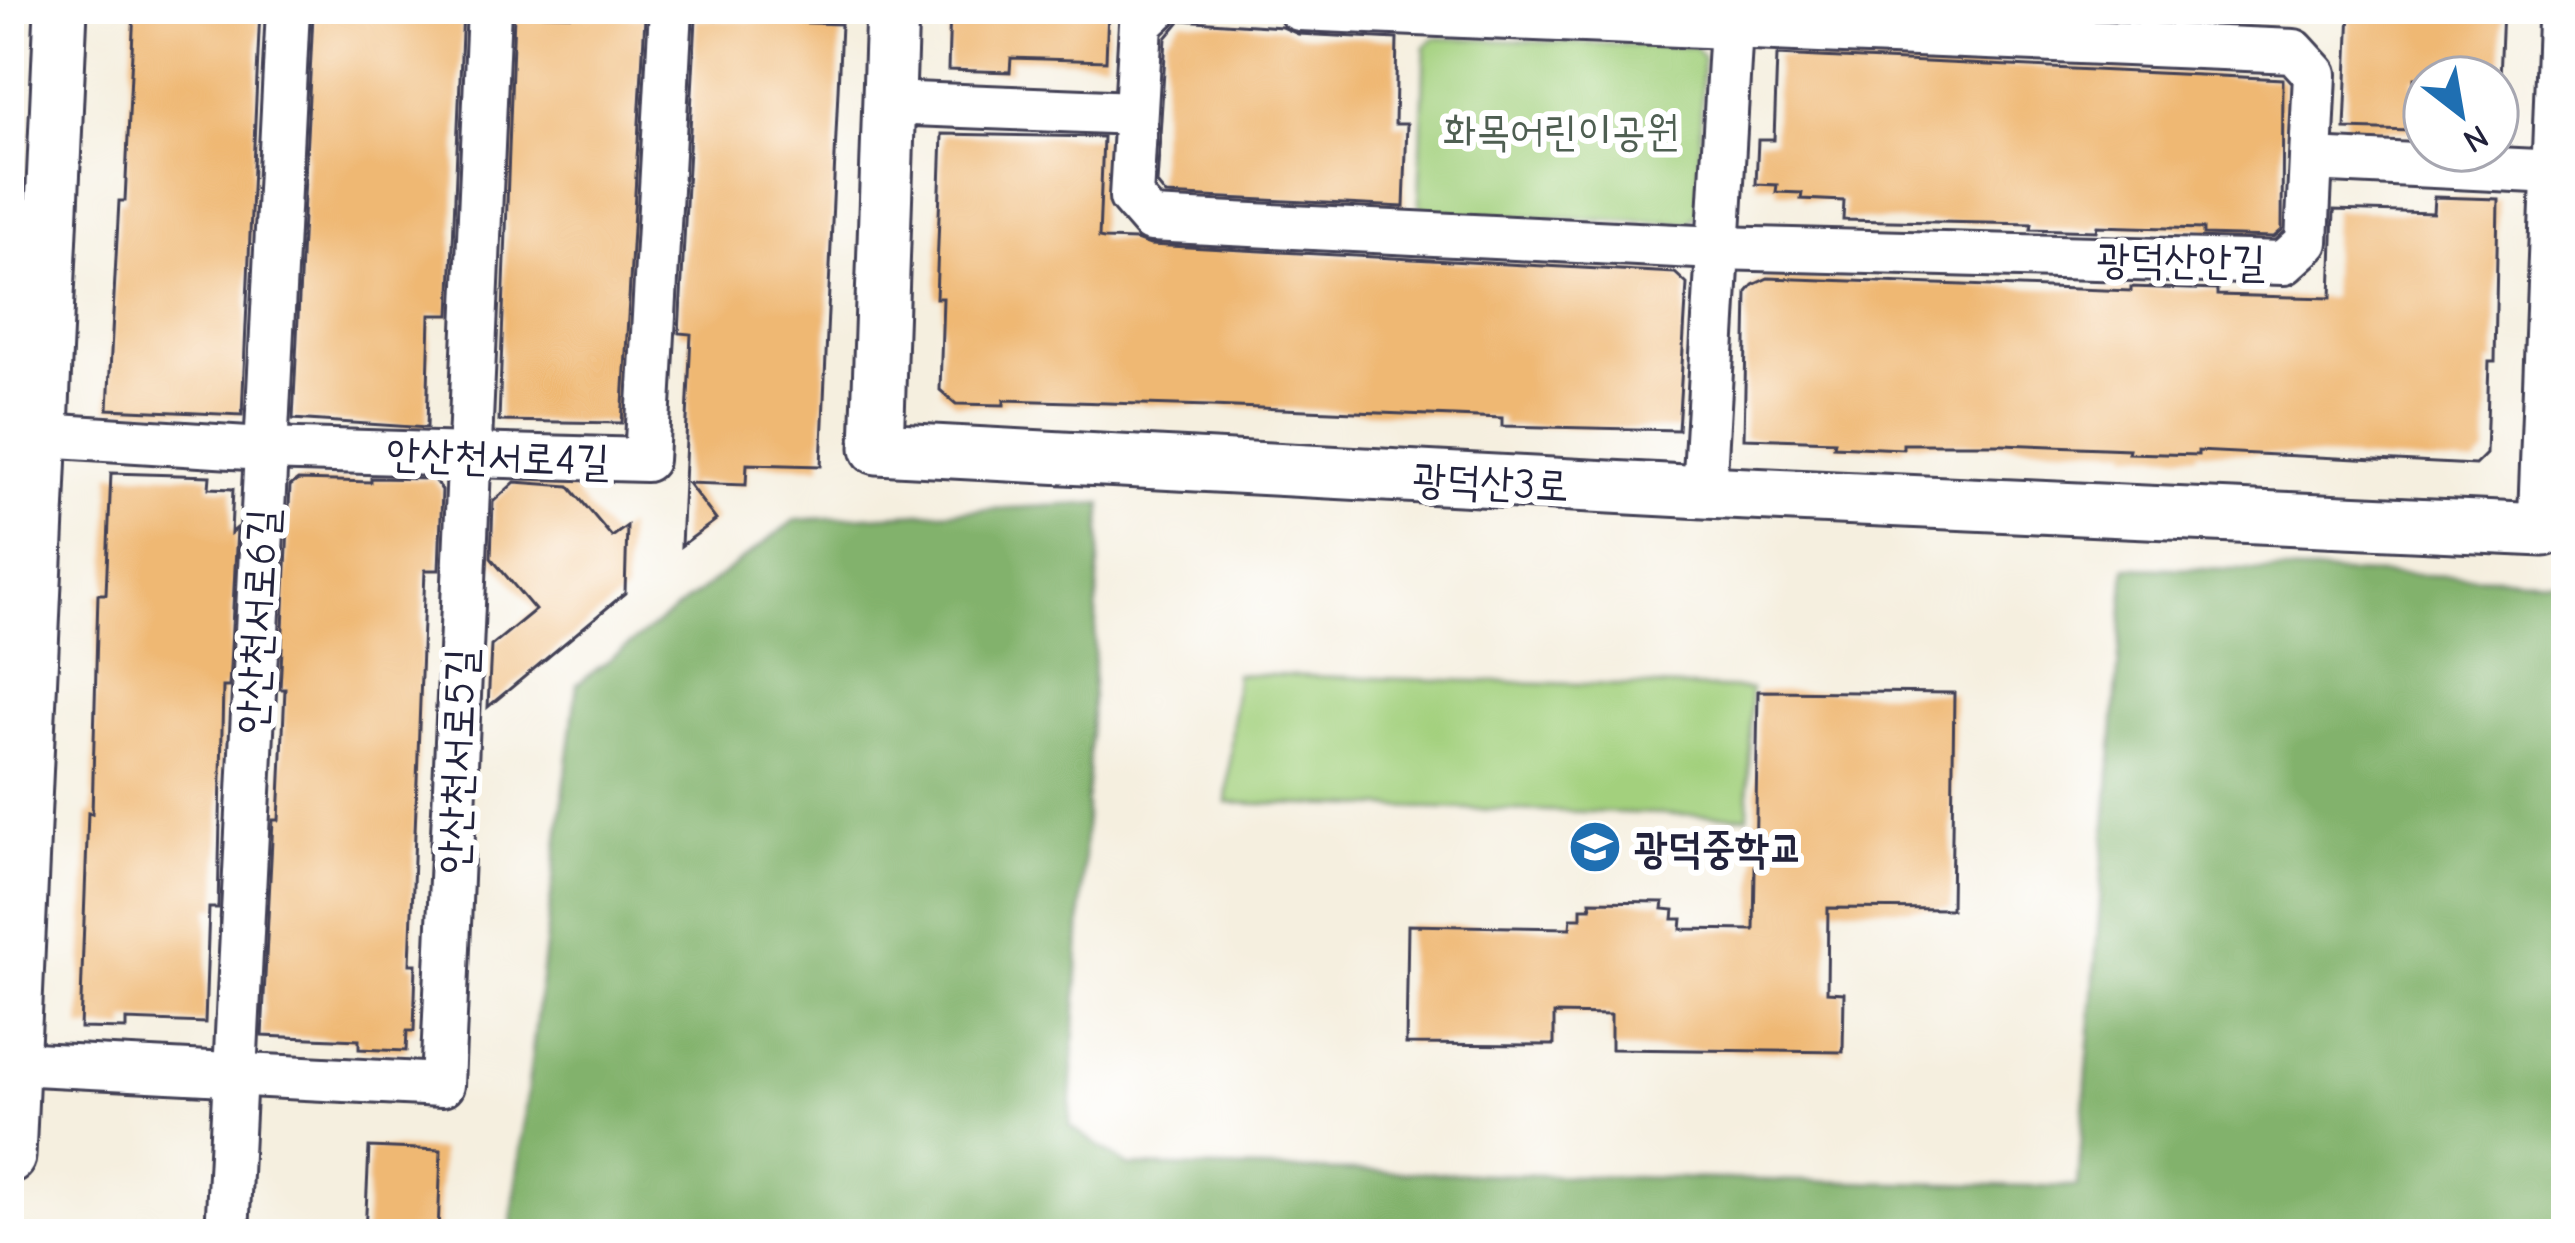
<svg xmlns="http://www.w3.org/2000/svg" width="2575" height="1243" font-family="'Comic Neue','Poor Story',sans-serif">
	<rect width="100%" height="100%" fill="#fff"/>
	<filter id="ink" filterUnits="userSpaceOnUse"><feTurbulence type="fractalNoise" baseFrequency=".00833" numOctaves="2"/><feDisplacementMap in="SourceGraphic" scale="24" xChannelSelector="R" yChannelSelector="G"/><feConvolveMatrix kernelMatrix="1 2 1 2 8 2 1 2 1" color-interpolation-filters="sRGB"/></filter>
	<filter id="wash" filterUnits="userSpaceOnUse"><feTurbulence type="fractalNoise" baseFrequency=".004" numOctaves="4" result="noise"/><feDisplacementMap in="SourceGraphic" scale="48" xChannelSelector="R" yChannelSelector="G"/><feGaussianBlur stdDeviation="2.7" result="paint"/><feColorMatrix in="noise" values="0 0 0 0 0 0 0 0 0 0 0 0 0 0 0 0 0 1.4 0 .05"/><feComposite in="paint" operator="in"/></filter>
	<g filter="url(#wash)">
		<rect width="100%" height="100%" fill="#f5efdf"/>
		<g fill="#a3d07d" stroke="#62795c" stroke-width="3">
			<path d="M 1434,38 L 1695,47 L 1703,57 L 1697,214 L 1688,223 L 1427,214 L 1419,204 L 1425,47 Z"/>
			<path d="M 1236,674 L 1751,689 L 1748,816 L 1227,803 Z"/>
		</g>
		<path fill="#82b26c" stroke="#526a54" stroke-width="3" d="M 1102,503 L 1070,1126 L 1129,1166 L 2078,1187 L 2126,567 L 2566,579 L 2566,1234 L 510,1234 L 577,684 L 795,520 Z"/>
		<g id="blocks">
			<g fill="#efb873">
				<path d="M 134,9 L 260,9 L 242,415 L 108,409 L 119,201 L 125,201 Z"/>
				<path d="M 317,9 L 463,9 L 450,315 L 430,315 L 427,428 L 293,419 L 313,15 Z"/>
				<path d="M 950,9 L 1108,9 L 1106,61 L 1011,58 L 1010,72 L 948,70 Z"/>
				<path d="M 2050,9 L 2125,9 L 2124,18 L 2050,15 Z"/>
				<path d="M 2350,9 L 2503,9 L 2500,78 L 2414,78 L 2412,131 L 2345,129 Z"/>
				<path d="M 514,14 L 645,17 L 622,423 L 499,421 Z"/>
				<path d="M 696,19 L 841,24 L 821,466 L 747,464 L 746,485 L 688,483 L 716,520 L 681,546 L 691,334 L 679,333 Z"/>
				<path d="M 1181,20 L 1282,27 L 1298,34 L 1397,39 L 1395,124 L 1407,124 L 1404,207 L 1166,195 L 1157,184 L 1166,38 Z"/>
				<path d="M 1777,55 L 2283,79 L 2282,230 L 2274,237 L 2203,235 L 2203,229 L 2097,226 L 2096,231 L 2031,229 L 2032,224 L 1843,220 L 1844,201 L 1801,199 L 1802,193 L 1776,192 L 1777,185 L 1756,184 L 1758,140 L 1774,140 Z"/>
				<path d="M 942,134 L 1103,137 L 1099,238 L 1104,239 L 1136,240 L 1150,245 L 1675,273 L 1687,284 L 1678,430 L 1502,426 L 1502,418 L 1211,406 L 1004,400 L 1004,405 L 956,404 L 940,390 L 943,298 L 936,298 Z"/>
				<path d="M 2434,197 L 2498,199 L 2495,362 L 2489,362 L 2486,454 L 2475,465 L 2198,451 L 2198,455 L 2128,453 L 2129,449 L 2002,444 L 1903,444 L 1903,449 L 1834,446 L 1835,441 L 1744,438 L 1747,292 L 1753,285 L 1768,278 L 2131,291 L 2131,287 L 2217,290 L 2217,295 L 2331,298 L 2334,210 L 2433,213 Z"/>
				<path d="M 111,473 L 210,476 L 209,488 L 233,489 L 231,533 L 237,528 L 229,687 L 223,687 L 218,908 L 209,908 L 205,1023 L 126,1020 L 126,1029 L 80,1028 L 88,813 L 92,814 L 98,594 L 106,594 Z"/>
				<path d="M 371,478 L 433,479 L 442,490 L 439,570 L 425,570 L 410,964 L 416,964 L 414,1031 L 407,1031 L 406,1051 L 359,1049 L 359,1040 L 262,1036 L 273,820 L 279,820 L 285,689 L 280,689 L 290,486 L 298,480 L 371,482 Z"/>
				<path d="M 515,482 L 569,486 L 612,537 L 627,526 L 625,593 L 488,707 L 491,646 L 535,610 L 491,558 L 493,502 Z"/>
				<path d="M 1758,691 L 1954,693 L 1951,909 L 1828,908 L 1827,992 L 1844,993 L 1843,1052 L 1611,1049 L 1611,1015 L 1554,1014 L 1554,1045 L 1406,1044 L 1408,925 L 1570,928 L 1571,918 L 1581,918 L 1581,908 L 1591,908 L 1590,901 L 1664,902 L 1663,909 L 1674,910 L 1673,919 L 1682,919 L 1681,929 L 1754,930 Z"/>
				<path d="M 369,1147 L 441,1150 L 438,1234 L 365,1234 Z"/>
			</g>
		</g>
	</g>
	<g filter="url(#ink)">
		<use href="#blocks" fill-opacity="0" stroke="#424154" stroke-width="3"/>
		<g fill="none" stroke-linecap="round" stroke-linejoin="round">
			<g stroke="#424154" stroke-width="48">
				<g id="minor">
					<path d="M 1157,9 L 1141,24 L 1131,197 L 1151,220 L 1717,248 L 2284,263 L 2307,242 L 2315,74 L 2294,51 L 1299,9"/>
					<path d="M 887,103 L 1135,113"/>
					<path d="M 2311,160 L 2558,172"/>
					<path d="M 42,435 L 264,449 L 646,460 L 671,9"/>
					<path d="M 1704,492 L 1732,9"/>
					<path d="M 14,1063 L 442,1085 L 489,9"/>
					<path d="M 227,1234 L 288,9"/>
				</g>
			</g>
			<g stroke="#424154" stroke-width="57">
				<g id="tertiary">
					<path d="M 892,9 L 877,448 L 1704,492 L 2544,530 L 2564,9"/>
					<path d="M 9,1157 L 61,9"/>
				</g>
			</g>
			<use href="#minor" stroke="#fff" stroke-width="42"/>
			<use href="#tertiary" stroke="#fff" stroke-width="51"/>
		</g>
	</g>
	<defs>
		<g id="school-disc" transform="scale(2.7)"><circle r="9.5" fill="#1f6fb2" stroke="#fff"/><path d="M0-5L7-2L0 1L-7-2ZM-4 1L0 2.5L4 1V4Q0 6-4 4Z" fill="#fff"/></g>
	</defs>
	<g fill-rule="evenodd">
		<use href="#school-disc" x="1595" y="847"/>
	</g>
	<g text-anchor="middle" stroke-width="12" stroke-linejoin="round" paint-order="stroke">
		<g font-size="42" fill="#4f5f52" stroke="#fff">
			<text x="1561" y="145">화목어린이공원</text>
		</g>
		<g font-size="42" fill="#22223b" stroke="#fff">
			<text transform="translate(2181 259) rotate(1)" y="15">광덕산안길</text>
			<text transform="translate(498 456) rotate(2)" y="15">안산천서로4길</text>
			<text transform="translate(1491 481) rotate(3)" y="15">광덕산3로</text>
			<text transform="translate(256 621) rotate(-87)" y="15">안산천서로6길</text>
			<text transform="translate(456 761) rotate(-88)" y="15">안산천서로5길</text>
		</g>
		<g font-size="42" font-weight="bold" fill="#22223b" stroke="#fff" text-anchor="start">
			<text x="1634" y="862">광덕중학교</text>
		</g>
	</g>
	<rect width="2575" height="1243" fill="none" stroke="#fff" stroke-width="48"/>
	<g transform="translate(2461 114) rotate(149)"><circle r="57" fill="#ffffff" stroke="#a7a7b1" stroke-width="3"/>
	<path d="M0-9L21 45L0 30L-21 45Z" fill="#1f6fb2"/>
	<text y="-18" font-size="33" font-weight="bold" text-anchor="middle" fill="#22223b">N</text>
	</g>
</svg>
